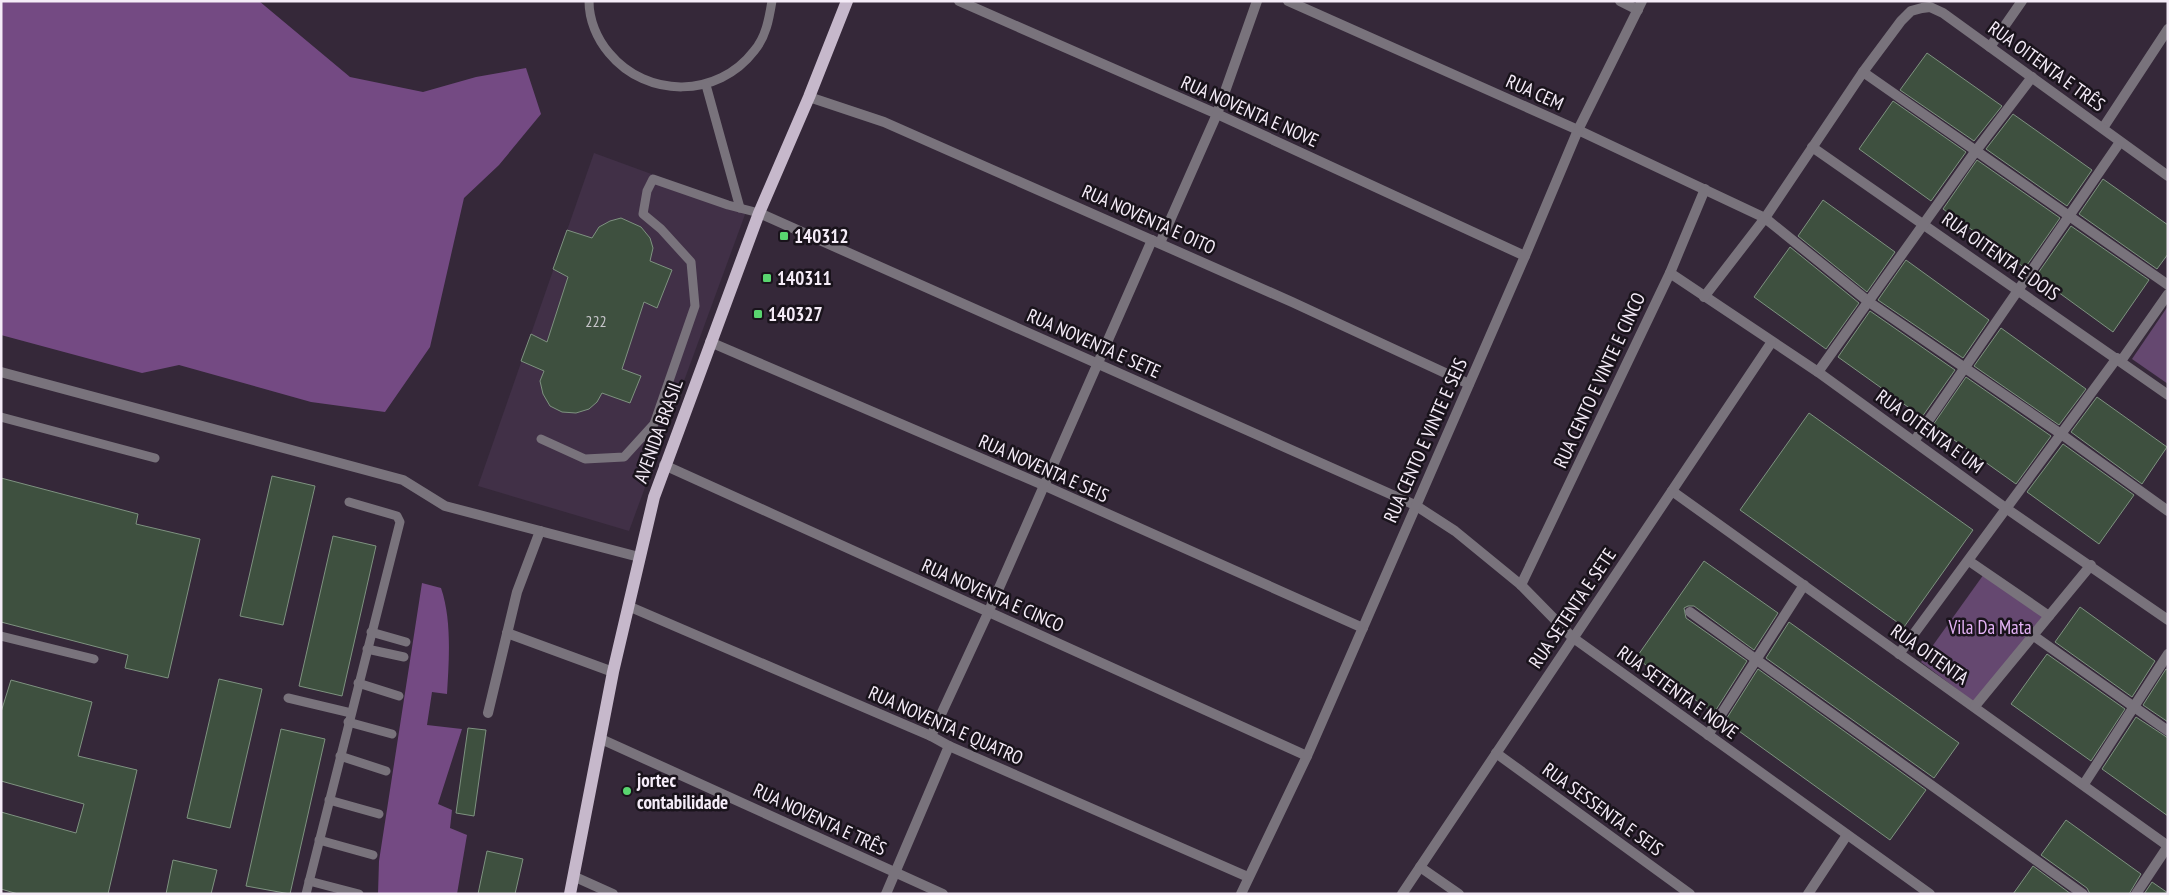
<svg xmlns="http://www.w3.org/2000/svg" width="2169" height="895" font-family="'PT Sans Narrow',sans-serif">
	<rect width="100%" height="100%" fill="#352839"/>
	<path fill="#413047" d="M 594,153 L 747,209 L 629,531 L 478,486 Z"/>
	<g fill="#654870">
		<path d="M 2168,306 L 2168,384 L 2132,359 Z"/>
		<path d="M 1984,574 L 2045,616 L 1975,703 L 1921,662 Z"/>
	</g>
	<g fill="#744a83">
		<path d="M 1,1 L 259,1 L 350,77 L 423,92 L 476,77 L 526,68 L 541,114 L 499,165 L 464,198 L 430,347 L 385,412 L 311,402 L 179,365 L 142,373 L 1,335 Z"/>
		<path d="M 422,583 L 441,588 C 452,620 449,660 447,694 L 432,692 L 427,725 L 462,729 L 438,804 L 452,810 L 450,828 L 467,835 L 457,894 L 378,894 L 379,861 Z"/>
	</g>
	<g fill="#3e503f" stroke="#7e9280">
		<path d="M 1927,53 L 2002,106 L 1974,141 L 1900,90 Z"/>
		<path d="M 1893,101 L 1966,152 L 1931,201 L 1859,149 Z"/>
		<path d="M 2013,114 L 2092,170 L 2067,206 L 1986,149 Z"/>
		<path d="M 1977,160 L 2060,218 L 2025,268 L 1943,209 Z"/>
		<path d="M 2103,179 L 2168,225 L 2168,254 L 2157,269 L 2079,214 Z"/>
		<path d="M 1823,200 L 1895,252 L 1867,292 L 1798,236 Z"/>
		<path d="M 621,218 L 641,227 L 650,238 L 653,248 L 650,261 L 672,270 L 657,308 L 644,302 L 622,369 L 641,376 L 630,403 L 602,393 L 597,402 L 589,409 L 576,413 L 562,412 L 550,406 L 543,394 L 540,381 L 544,371 L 521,361 L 531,334 L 547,342 L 568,277 L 553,269 L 567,230 L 592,238 L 599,227 L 610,221 Z"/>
		<path d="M 2071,226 L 2149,280 L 2113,332 L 2036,276 Z"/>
		<path d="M 1790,247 L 1859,303 L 1826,349 L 1754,297 Z"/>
		<path d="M 1906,260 L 1989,320 L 1963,358 L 1878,300 Z"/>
		<path d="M 1870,311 L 1955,370 L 1922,417 L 1838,357 Z"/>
		<path d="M 2001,328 L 2086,389 L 2059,425 L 1974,366 Z"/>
		<path d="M 1966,377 L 2051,436 L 2016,484 L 1933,425 Z"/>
		<path d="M 2097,397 L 2167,447 L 2142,484 L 2071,432 Z"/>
		<path d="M 1809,413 L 1973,530 L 1904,627 L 1740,510 Z"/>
		<path d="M 2063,444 L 2134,495 L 2099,544 L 2027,492 Z"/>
		<path d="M 272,476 L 315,486 L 283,625 L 240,616 Z"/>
		<path d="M 1,478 L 138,514 L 136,524 L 200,539 L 168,678 L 125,668 L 128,655 L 1,622 Z"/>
		<path d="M 333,536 L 376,546 L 342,696 L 299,686 Z"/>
		<path d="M 1704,561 L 1778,613 L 1754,650 L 1694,606 L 1688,606 L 1684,608 L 1686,618 L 1747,661 L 1714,713 L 1636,658 Z"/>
		<path d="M 2080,607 L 2155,661 L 2132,697 L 2055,642 Z"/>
		<path d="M 1789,622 L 1959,743 L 1934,778 L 1766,658 Z"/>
		<path d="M 2047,654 L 2125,709 L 2091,761 L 2011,704 Z"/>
		<path d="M 1758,669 L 1926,790 L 1890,840 L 1725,721 Z"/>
		<path d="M 2166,669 L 2168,670 L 2168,722 L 2143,705 Z"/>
		<path d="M 219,679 L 262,689 L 230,828 L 187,818 Z"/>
		<path d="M 11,680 L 92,702 L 78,756 L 137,770 L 108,894 L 18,894 L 1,889 L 1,812 L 76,833 L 84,804 L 1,781 L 1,712 Z"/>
		<path d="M 2136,717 L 2168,738 L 2168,816 L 2102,769 Z"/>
		<path d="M 468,728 L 486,730 L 474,816 L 456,813 Z"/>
		<path d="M 281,729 L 325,739 L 290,894 L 246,886 Z"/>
		<path d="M 2066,820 L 2141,874 L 2129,894 L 2090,894 L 2087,888 L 2041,855 Z"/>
		<path d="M 487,851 L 523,859 L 515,894 L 478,894 Z"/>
		<path d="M 173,860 L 217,870 L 211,894 L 166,894 Z"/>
		<path d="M 2033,866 L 2071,894 L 2013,894 Z"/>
		<path d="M 2152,882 L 2168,893 L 2168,894 L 2144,894 Z"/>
	</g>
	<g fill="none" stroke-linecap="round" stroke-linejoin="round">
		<g stroke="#79737c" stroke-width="9">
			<path d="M 589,1 C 589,20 597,39 609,53 C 647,99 718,98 754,51 C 766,37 769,19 772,1"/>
			<path d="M 706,85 L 740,208"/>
			<path d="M 1,417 L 155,458"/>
			<path d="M 541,439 L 585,459 L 624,457 L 654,424 L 695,306 L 691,262 L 661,229 L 643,214 L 647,191 L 653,179 L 728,205 L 759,213"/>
			<path d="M 371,632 L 406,642"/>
			<path d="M 1,636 L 94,659"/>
			<path d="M 367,649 L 404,657"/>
			<path d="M 358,683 L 399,696"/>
			<path d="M 288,698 L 351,713"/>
			<path d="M 348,722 L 392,734"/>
			<path d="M 340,756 L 386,771"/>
			<path d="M 329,800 L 379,814"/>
			<path d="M 319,840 L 373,855"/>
			<path d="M 309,881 L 359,894"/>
			<path d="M 306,894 L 400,522 L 397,516 L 349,502"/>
		</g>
		<g stroke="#79737c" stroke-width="10">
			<path d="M 959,1 L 1217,114 L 1525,256"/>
			<path d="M 1288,1 L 1578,130 L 1765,218 L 1869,302 L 2061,434 L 2168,511"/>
			<path d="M 1620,1 L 1638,10"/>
			<path d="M 1990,47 L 2022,1"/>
			<path d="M 1863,72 L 2168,285"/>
			<path d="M 809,97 L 884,122 L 1292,302 L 1469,384"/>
			<path d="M 2103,128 L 2168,29"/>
			<path d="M 1812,147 L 2168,395"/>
			<path d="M 759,213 L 1415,505 L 1455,531 L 1521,585 L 1572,637 L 1930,894"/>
			<path d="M 1160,243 L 1217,114 L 1257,1"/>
			<path d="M 1670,273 L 1818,372 L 2007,509 L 2168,620"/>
			<path d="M 1704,297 L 1765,218 L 1863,72 L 1901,21 L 1911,11 L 1922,8 L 1930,7 L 1943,13 L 2168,176"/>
			<path d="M 710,342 L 1043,485 L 1363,628"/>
			<path d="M 2121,361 L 2168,294"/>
			<path d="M 1,372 L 403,480 L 445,506 L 639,557"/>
			<path d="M 1818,372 L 1975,152 L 2032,77"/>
			<path d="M 1915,440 L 2120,142"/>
			<path d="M 664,465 L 1307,756"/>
			<path d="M 1672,491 L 2168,846"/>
			<path d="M 1969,561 L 2049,616"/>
			<path d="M 1521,585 L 1670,273 L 1705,189"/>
			<path d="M 628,606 L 931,736 L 949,746 L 1248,877"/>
			<path d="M 1690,612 L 2083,894"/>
			<path d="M 507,633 L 613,672"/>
			<path d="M 2034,636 L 2168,731"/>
			<path d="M 1899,654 L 2117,358"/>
			<path d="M 1975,706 L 2091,565"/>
			<path d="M 488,713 L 517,592 L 540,531"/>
			<path d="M 1708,735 L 1804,585"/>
			<path d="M 931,736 L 988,613 L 1152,240"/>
			<path d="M 601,739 L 943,894"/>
			<path d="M 1496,753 L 1690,894"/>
			<path d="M 2084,784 L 2168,654"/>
			<path d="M 1420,867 L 1459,894"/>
			<path d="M 573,876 L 613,894"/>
			<path d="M 886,894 L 949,746"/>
			<path d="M 1241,894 L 1307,756 L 1525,256 L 1578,130 L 1642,1"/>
			<path d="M 1402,894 L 1771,343"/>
			<path d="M 1808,894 L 1847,835"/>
			<path d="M 2136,894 L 2168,846"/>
		</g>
		<path stroke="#c6b8cb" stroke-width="12" d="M 570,894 L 613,672 L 654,497 L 759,213 L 809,97 L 847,1"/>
	</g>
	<g fill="#59d56f" stroke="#19131b" stroke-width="2">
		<rect x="779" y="231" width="10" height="10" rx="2.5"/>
		<rect x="762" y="273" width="10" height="10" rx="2.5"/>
		<rect x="753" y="309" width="10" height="10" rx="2.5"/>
		<circle cx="627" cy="791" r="5"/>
	</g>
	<g text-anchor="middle" stroke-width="5" stroke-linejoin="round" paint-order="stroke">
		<g font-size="16" fill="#c7c5ca">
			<text x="596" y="327">222</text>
		</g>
		<g font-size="19" fill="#f5ecf8" stroke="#19131b">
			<text transform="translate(2047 66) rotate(36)" y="7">RUA OITENTA E TRÊS</text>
			<text transform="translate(1535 92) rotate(24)" y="7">RUA CEM</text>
			<text transform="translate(1250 111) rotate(24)" y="7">RUA NOVENTA E NOVE</text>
			<text transform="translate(1149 219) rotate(24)" y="7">RUA NOVENTA E OITO</text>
			<text transform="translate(2001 256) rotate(35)" y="7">RUA OITENTA E DOIS</text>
			<text transform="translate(1094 343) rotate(24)" y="7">RUA NOVENTA E SETE</text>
			<text transform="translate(1599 380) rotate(-65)" y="7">RUA CENTO E VINTE E CINCO</text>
			<text transform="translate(658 431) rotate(-70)" y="7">AVENIDA BRASIL</text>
			<text transform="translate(1930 431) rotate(36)" y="7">RUA OITENTA E UM</text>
			<text transform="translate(1425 440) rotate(-66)" y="7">RUA CENTO E VINTE E SEIS</text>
			<text transform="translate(1044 468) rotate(24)" y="7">RUA NOVENTA E SEIS</text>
			<text transform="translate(993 595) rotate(24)" y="7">RUA NOVENTA E CINCO</text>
			<text transform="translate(1572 608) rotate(-56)" y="7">RUA SETENTA E SETE</text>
			<text transform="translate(1930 654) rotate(35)" y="7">RUA OITENTA</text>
			<text transform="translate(1678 692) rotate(36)" y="7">RUA SETENTA E NOVE</text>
			<text transform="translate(946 725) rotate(24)" y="7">RUA NOVENTA E QUATRO</text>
			<text transform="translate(1603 809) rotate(36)" y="7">RUA SESSENTA E SEIS</text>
			<text transform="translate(820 819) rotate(25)" y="7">RUA NOVENTA E TRÊS</text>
		</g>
		<g font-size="19" font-weight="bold" fill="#f5ecf8" stroke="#19131b" text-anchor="start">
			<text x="794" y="243">140312</text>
			<text x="777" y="285">140311</text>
			<text x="768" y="321">140327</text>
			<text x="637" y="787">jortec<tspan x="637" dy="22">contabilidade</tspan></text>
		</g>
		<g font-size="19" fill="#e4b3f6" stroke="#19131b">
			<text x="1990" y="634">Vila Da Mata</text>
		</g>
	</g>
	<rect width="2169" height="895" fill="none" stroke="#f5ecf8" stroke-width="5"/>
</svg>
